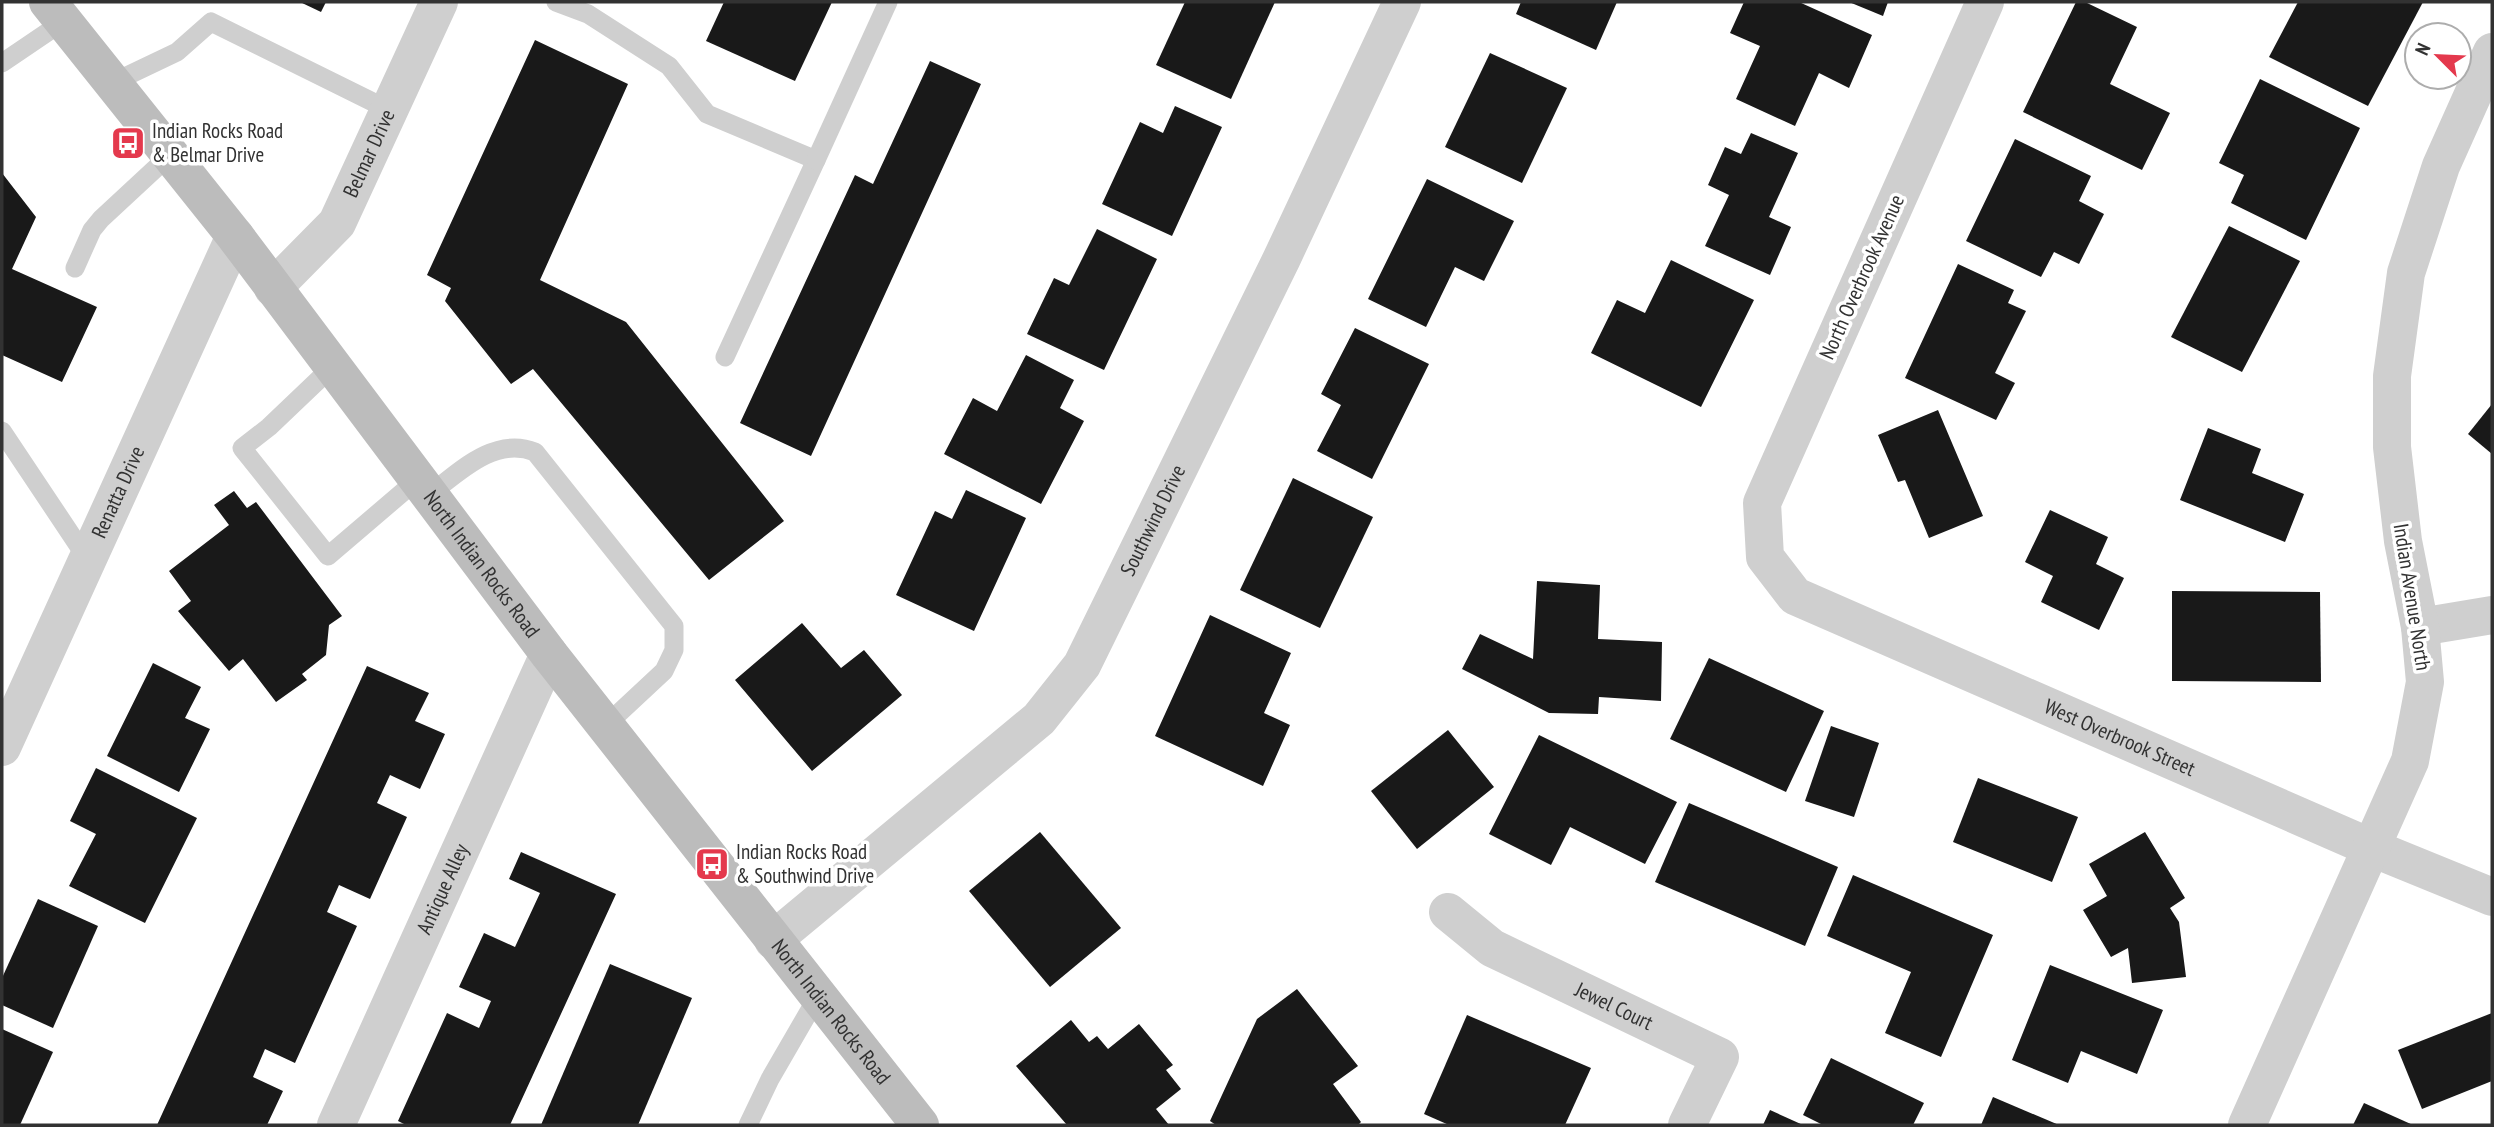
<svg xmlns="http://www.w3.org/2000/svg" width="2494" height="1127" font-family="'PT Sans Narrow',sans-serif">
	<rect width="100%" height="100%" fill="#fff"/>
	<g fill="#191919">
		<path d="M 300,2 L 326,2 L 321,12 Z"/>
		<path d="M 724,2 L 832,2 L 795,81 L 706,41 Z"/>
		<path d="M 1185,2 L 1275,2 L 1231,99 L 1156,65 Z"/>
		<path d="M 1521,2 L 1617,2 L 1596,50 L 1516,14 Z"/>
		<path d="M 1744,2 L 1799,2 L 1872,35 L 1849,88 L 1819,73 L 1795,126 L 1736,99 L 1760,46 L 1730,33 Z"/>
		<path d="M 1849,2 L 1888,2 L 1883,16 Z"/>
		<path d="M 2076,2 L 2085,2 L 2137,27 L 2110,84 L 2170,113 L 2142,170 L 2023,112 Z"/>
		<path d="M 2298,2 L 2423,2 L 2368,106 L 2269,57 Z"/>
		<path d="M 535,40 L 628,84 L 540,280 L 626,322 L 784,521 L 709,580 L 533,369 L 511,384 L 445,301 L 451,288 L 427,275 Z"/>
		<path d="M 1490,53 L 1567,88 L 1522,183 L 1445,147 Z"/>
		<path d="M 930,61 L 981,84 L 811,456 L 740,423 L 855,175 L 873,184 Z"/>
		<path d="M 2260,79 L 2360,128 L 2306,240 L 2231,203 L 2244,175 L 2219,163 Z"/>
		<path d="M 1175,106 L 1222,127 L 1172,236 L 1102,204 L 1140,122 L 1163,133 Z"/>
		<path d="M 1751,133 L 1798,153 L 1769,217 L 1791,227 L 1770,275 L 1705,246 L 1729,195 L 1708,185 L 1725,147 L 1741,154 Z"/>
		<path d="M 2015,139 L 2091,176 L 2079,201 L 2104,214 L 2079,264 L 2054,252 L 2041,277 L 1966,241 Z"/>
		<path d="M 2,173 L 36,217 L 12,269 L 97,307 L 62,382 L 2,355 Z"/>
		<path d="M 1427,179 L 1514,221 L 1484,281 L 1455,267 L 1426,327 L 1368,299 Z"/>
		<path d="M 2229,226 L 2300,261 L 2242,372 L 2171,337 Z"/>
		<path d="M 1097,229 L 1157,259 L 1104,370 L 1027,334 L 1054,278 L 1069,285 Z"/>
		<path d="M 1671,260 L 1754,300 L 1701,407 L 1591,353 L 1617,300 L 1645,313 Z"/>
		<path d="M 1958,264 L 2014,290 L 2008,303 L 2026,311 L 1995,373 L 2015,383 L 1996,420 L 1905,378 Z"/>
		<path d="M 1355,328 L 1429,364 L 1372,479 L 1317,451 L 1341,405 L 1321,394 Z"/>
		<path d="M 1026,355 L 1074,380 L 1060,408 L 1084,421 L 1041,504 L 944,454 L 973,398 L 997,411 Z"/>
		<path d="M 2492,404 L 2492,454 L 2468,434 Z"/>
		<path d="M 1938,410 L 1983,516 L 1929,538 L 1905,480 L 1898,482 L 1878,435 Z"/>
		<path d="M 2208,428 L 2261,449 L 2252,473 L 2304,494 L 2285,542 L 2180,500 Z"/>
		<path d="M 1293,478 L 1373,517 L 1320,628 L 1240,590 Z"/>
		<path d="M 966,490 L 1026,518 L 974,631 L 896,595 L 935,511 L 952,519 Z"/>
		<path d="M 234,491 L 247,508 L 256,502 L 342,616 L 329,625 L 326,655 L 302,674 L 307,680 L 276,702 L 243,659 L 229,671 L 178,611 L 191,601 L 169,571 L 229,525 L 214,505 Z"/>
		<path d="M 2050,510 L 2108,537 L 2096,564 L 2124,578 L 2099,630 L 2041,602 L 2053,576 L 2025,562 Z"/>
		<path d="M 1537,581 L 1600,585 L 1598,639 L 1662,642 L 1661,701 L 1599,697 L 1598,714 L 1549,713 L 1462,669 L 1480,634 L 1533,659 Z"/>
		<path d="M 2172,591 L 2320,592 L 2321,682 L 2172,681 Z"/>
		<path d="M 1210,615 L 1291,653 L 1264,713 L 1290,725 L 1263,786 L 1155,736 Z"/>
		<path d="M 802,623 L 841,668 L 864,650 L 902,695 L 812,771 L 735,680 Z"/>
		<path d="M 1709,658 L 1824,711 L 1786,792 L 1670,739 Z"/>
		<path d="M 153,663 L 201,687 L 185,718 L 210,729 L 179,792 L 107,756 Z"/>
		<path d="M 367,666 L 429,693 L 415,721 L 445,734 L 420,789 L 390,775 L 377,803 L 407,817 L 370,899 L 339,885 L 327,912 L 357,926 L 295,1063 L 265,1049 L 253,1077 L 283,1091 L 267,1125 L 157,1125 Z"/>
		<path d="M 1831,726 L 1879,743 L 1854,817 L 1805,801 Z"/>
		<path d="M 1448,730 L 1494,787 L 1417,849 L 1371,791 Z"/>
		<path d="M 1539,735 L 1677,802 L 1645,864 L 1570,827 L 1551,865 L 1489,834 Z"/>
		<path d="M 96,768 L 197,818 L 145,923 L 69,886 L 96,834 L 70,821 Z"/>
		<path d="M 1978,778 L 2078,817 L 2052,882 L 1953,842 Z"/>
		<path d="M 1689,803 L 1838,867 L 1805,946 L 1655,882 Z"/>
		<path d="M 1040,832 L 1121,928 L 1050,987 L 969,891 Z"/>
		<path d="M 2145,832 L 2185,898 L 2170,908 L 2179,922 L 2186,977 L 2132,983 L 2128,948 L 2111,957 L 2083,910 L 2107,896 L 2089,864 Z"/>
		<path d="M 521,852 L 616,894 L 510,1125 L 406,1125 L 398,1121 L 447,1013 L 479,1028 L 491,1001 L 459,987 L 484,933 L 515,947 L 540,893 L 509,879 Z"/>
		<path d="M 1853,875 L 1993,935 L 1941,1057 L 1885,1033 L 1911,972 L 1827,936 Z"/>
		<path d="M 38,899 L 98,926 L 53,1028 L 2,1005 L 2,978 Z"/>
		<path d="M 610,964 L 692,998 L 638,1125 L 541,1125 Z"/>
		<path d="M 2050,965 L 2163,1010 L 2137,1074 L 2081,1051 L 2068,1083 L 2012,1060 Z"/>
		<path d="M 1297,989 L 1358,1066 L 1333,1084 L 1361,1122 L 1358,1125 L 1216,1125 L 1210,1121 L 1257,1019 Z"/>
		<path d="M 2492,1013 L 2492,1081 L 2422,1109 L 2398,1050 Z"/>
		<path d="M 1467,1015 L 1591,1068 L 1565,1125 L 1449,1125 L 1424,1114 Z"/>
		<path d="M 1071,1020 L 1089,1042 L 1097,1036 L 1108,1049 L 1139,1024 L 1173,1065 L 1166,1070 L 1181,1089 L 1156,1109 L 1169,1125 L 1067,1125 L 1016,1066 Z"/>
		<path d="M 2,1029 L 53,1052 L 20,1125 L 2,1125 Z"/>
		<path d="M 1831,1058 L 1924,1103 L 1913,1125 L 1823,1125 L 1803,1115 Z"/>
		<path d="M 1993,1097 L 2059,1125 L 1981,1125 Z"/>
		<path d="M 2364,1103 L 2413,1125 L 2353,1125 Z"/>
		<path d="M 1770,1110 L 1803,1125 L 1763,1125 Z"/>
	</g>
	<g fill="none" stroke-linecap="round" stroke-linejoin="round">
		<g stroke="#cfcfcf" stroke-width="19">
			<path d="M 556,2 L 588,14 L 669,66 L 707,114 L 816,160 L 725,357"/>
			<path d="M 2,63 L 64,21"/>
			<path d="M 112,83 L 177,52 L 211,22 L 389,110"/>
			<path d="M 816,160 L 888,2"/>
			<path d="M 75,268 L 92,230 L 101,219 L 170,155"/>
			<path d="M 333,366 L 269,427 L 242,448 L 328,556 L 417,480"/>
			<path d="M 2,431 L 88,560"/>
			<path d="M 429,495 C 460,471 495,436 535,452 L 674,626 L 674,650 L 664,671 L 605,726"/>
			<path d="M 748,1125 L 770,1079 L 818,996"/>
		</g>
		<g stroke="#cfcfcf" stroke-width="38">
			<path id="s1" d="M 1985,2 L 1762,503 L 1765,557 L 1795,596 L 2372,848 L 2492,897"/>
			<path id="s2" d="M 273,288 L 337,223 L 439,2"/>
			<path d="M 2420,627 L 2492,615"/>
			<path id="s3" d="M 2,747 L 235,236"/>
			<path id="s4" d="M 1448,912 L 1492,948 L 1720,1057 L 1687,1125"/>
			<path id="s5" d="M 773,940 L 1039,719 L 1082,665 L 1282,258 L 1402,2"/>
			<path id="s6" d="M 336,1125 L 549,654"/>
			<path d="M 2247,1125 L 2410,761 L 2425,682 L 2420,627 L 2403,541 L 2392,447 L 2392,376 L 2406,273 L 2441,166 L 2492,52"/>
		</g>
		<path stroke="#bcbcbc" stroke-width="38" id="s7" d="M 48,2 L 235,236 L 549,654 L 920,1125"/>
	</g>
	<defs>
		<g id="bus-square" transform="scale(1.75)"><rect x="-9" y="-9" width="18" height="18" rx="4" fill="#e4394d" stroke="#fff"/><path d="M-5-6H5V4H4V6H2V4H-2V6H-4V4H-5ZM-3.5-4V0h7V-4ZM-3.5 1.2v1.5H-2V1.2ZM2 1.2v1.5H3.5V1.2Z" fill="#fff"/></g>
	</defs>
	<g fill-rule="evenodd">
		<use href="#bus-square" x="128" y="143"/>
		<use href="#bus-square" x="712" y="864"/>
	</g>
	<g text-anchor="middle" stroke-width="7" stroke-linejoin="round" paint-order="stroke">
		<g font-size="21" fill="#323232" stroke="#fff" text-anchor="start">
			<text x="152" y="138">Indian Rocks Road<tspan x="152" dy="24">&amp; Belmar Drive</tspan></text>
			<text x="736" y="859">Indian Rocks Road<tspan x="736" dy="24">&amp; Southwind Drive</tspan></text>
		</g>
		<g font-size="21" fill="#323232" stroke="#fff">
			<text dy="7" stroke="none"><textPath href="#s2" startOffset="168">Belmar Drive</textPath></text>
			<text transform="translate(1862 277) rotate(-66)" y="7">North Overbrook Avenue</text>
			<text dy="7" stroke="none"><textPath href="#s3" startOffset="280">Renatta Drive</textPath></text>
			<text dy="7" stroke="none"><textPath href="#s5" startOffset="576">Southwind Drive</textPath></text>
			<text dy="7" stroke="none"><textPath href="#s7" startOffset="710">North Indian Rocks Road</textPath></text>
			<text transform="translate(2412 597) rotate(81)" y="7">Indian Avenue North</text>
			<text dy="7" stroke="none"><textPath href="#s1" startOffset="1006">West Overbrook Street</textPath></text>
			<text dy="7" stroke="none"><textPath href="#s6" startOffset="259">Antique Alley</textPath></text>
			<text dy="7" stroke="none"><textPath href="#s4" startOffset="192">Jewel Court</textPath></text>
			<text dy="7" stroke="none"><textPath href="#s7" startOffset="1278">North Indian Rocks Road</textPath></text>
		</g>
	</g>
	<rect width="2494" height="1127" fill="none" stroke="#323232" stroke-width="7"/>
	<g transform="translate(2438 56) rotate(294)"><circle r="33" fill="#ffffff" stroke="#adadad" stroke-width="2"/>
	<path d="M0-5L12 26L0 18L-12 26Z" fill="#e4394d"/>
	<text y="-10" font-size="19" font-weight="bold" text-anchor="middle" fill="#323232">N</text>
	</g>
</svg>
